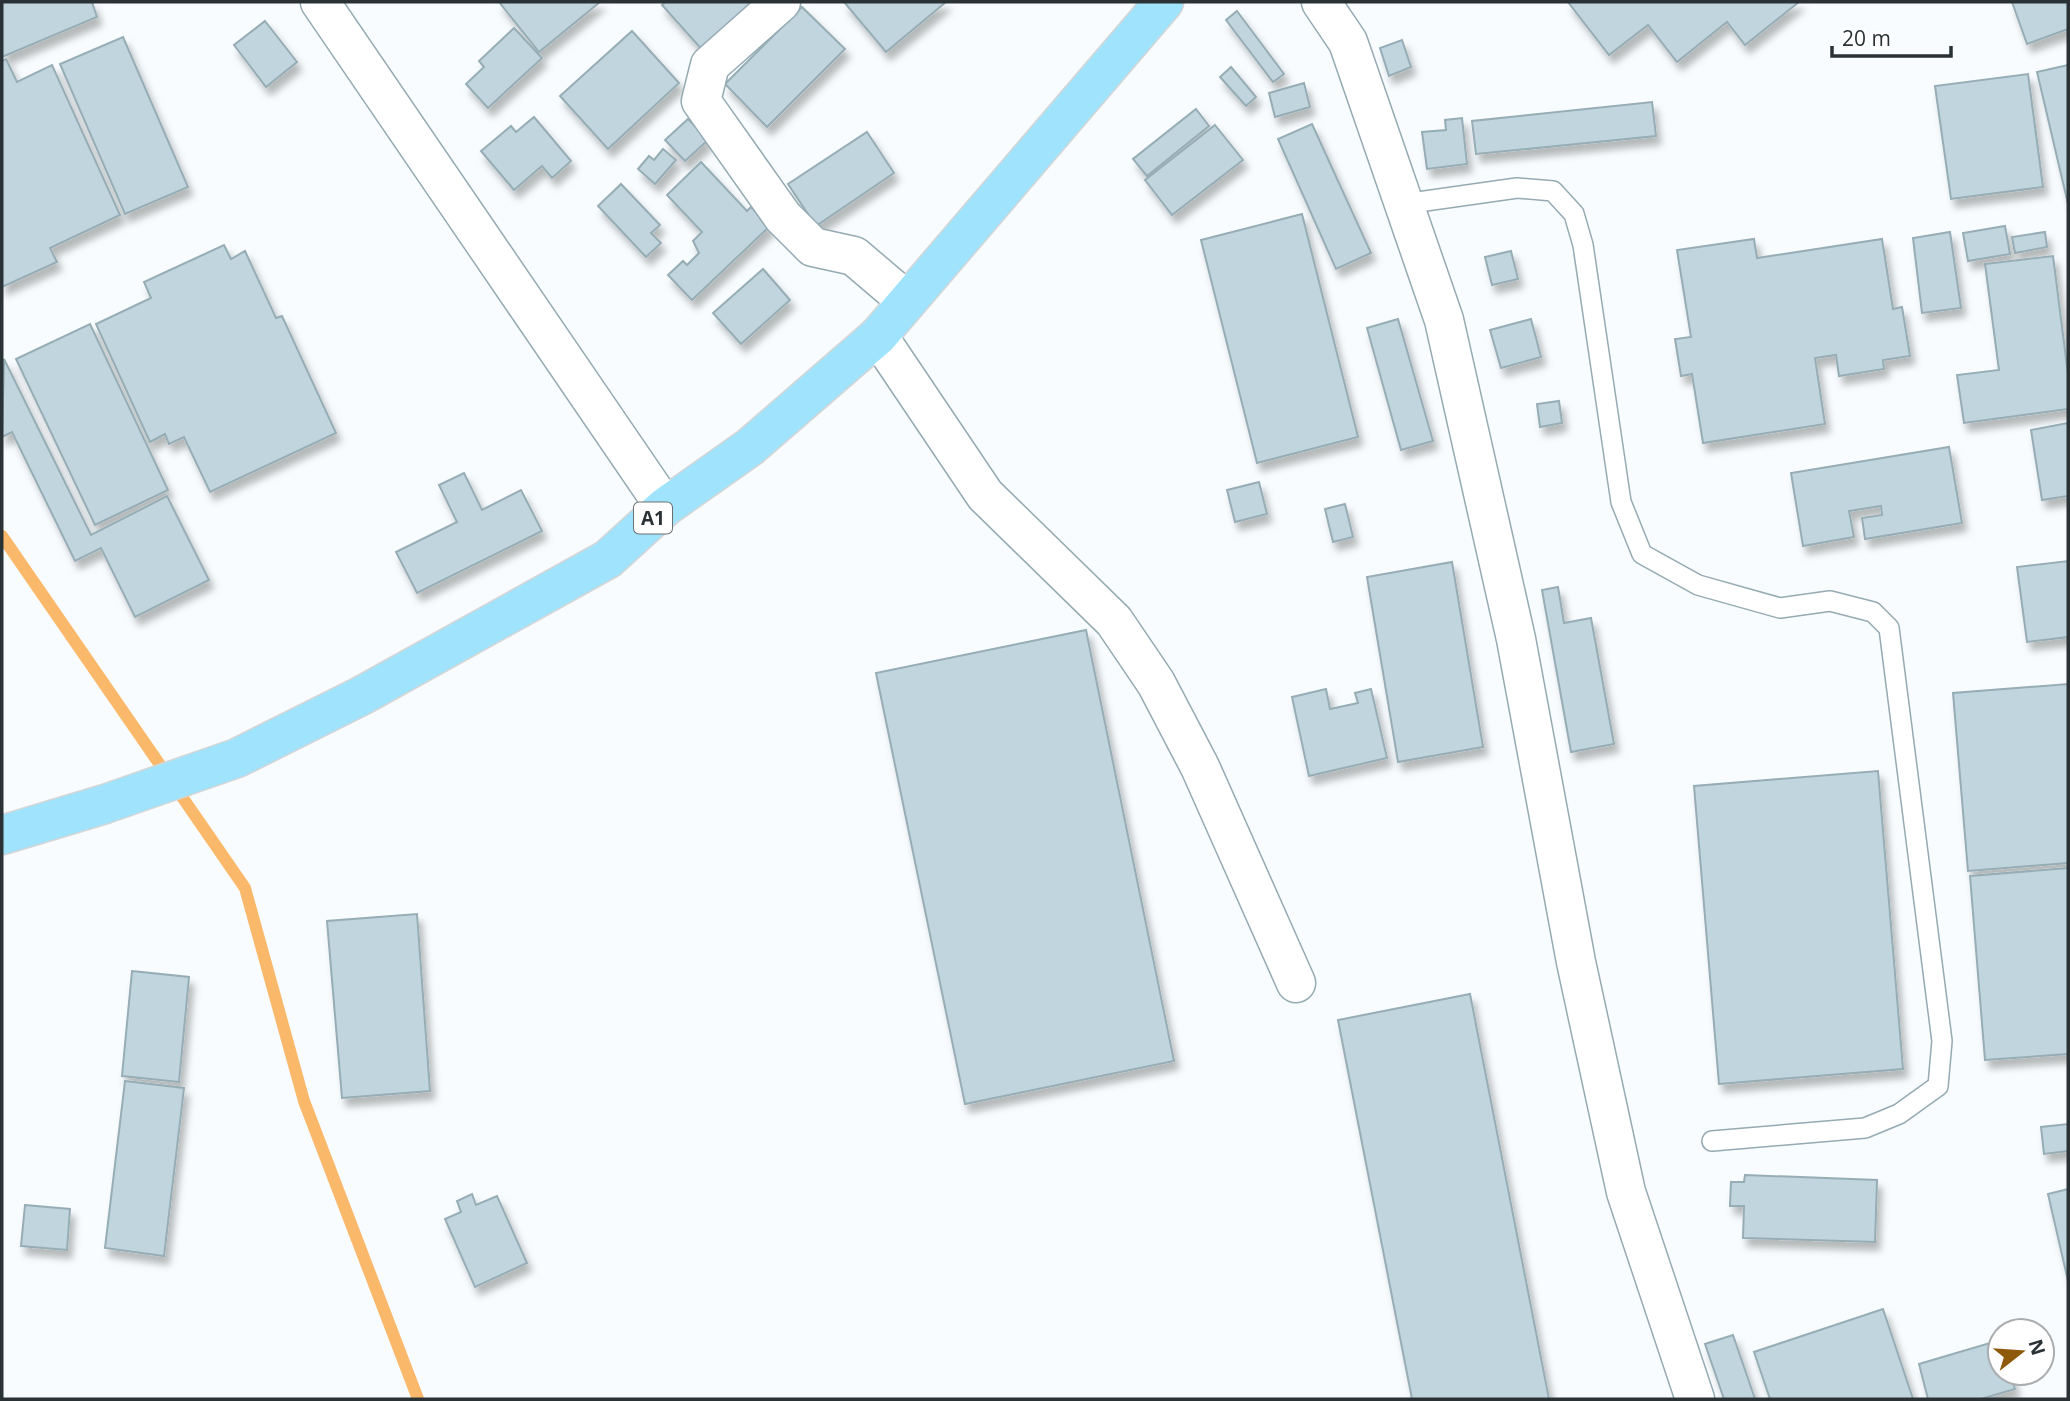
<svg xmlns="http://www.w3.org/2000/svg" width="2070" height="1401" font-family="'Open Sans',sans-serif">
	<defs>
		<filter id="shadow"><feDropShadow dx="4.5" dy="8" stdDeviation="3.5" flood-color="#0004"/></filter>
	</defs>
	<rect width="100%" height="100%" fill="#f8fcfe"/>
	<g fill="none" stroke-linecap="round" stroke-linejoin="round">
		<path stroke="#fab86b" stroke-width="12" d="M 2,536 L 245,888 L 304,1101 L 418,1399"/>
	</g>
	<g fill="#c0d5de" stroke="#97adb5" stroke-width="2" filter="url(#shadow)">
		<path d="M 2,2 L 92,2 L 97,17 L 2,57 Z"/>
		<path d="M 499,2 L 600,2 L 539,52 Z"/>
		<path d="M 665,2 L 763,2 L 705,53 L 662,5 Z"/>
		<path d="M 844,2 L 946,2 L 886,52 Z"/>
		<path d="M 1568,2 L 1799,2 L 1745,45 L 1727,22 L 1677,62 L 1648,25 L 1609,55 Z"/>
		<path d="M 2012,2 L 2068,2 L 2068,29 L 2027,44 Z"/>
		<path d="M 802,7 L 845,49 L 767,127 L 725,84 Z"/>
		<path d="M 1237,11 L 1284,74 L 1273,82 L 1226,20 Z"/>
		<path d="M 265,21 L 297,62 L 266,87 L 234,45 Z"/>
		<path d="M 514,28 L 542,58 L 488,108 L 466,84 L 484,67 L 479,61 Z"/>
		<path d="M 632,31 L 679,83 L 608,149 L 560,96 Z"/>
		<path d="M 123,37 L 188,187 L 125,214 L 60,64 Z"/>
		<path d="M 1402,40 L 1411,67 L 1389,76 L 1380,48 Z"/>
		<path d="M 6,59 L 17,82 L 52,65 L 120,215 L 50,248 L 57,262 L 2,287 L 2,61 Z"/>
		<path d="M 2068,65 L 2068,204 L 2037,72 Z"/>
		<path d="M 1231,67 L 1256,97 L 1246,106 L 1220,77 Z"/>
		<path d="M 2028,74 L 2043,187 L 1951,199 L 1935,86 Z"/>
		<path d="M 1304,83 L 1310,107 L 1275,117 L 1269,93 Z"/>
		<path d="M 1652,102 L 1656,136 L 1476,154 L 1472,121 Z"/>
		<path d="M 1196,109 L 1209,126 L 1147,176 L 1133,159 Z"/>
		<path d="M 534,117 L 571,161 L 552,178 L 542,166 L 514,190 L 481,151 L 511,126 L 516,132 Z"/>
		<path d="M 1462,118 L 1467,164 L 1427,169 L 1422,132 L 1446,130 L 1445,120 Z"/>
		<path d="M 688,119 L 708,140 L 685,161 L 665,140 Z"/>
		<path d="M 1312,124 L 1371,253 L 1336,269 L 1278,139 Z"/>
		<path d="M 1215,125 L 1243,160 L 1172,215 L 1145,180 Z"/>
		<path d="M 867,132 L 894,173 L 816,226 L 788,184 Z"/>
		<path d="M 663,149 L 676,160 L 655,184 L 638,169 L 649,156 L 654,160 Z"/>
		<path d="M 701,162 L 747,211 L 751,207 L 770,226 L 692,300 L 668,275 L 683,261 L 687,265 L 699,253 L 693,241 L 702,232 L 667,195 Z"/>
		<path d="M 621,184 L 660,225 L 651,233 L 661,243 L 646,257 L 598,206 Z"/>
		<path d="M 1302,214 L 1358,437 L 1257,463 L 1201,240 Z"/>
		<path d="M 2005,226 L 2010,254 L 1968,261 L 1963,233 Z"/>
		<path d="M 1950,232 L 1961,308 L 1922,313 L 1913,238 Z"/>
		<path d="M 2045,232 L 2047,247 L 2015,253 L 2012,237 Z"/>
		<path d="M 1754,239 L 1757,258 L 1882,239 L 1893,309 L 1902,307 L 1910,356 L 1883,360 L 1884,369 L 1839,376 L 1836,355 L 1815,358 L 1825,424 L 1703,443 L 1692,374 L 1681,376 L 1675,339 L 1691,337 L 1677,250 Z"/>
		<path d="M 224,245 L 231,259 L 245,251 L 276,318 L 282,316 L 336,433 L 210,492 L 184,437 L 169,444 L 165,434 L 150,442 L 96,324 L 151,298 L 144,282 Z"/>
		<path d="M 1511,251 L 1518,279 L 1492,285 L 1485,257 Z"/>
		<path d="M 2053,256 L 2068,374 L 2068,409 L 1964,423 L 1957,375 L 1999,370 L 1985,264 Z"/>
		<path d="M 763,269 L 790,300 L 741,344 L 713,313 Z"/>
		<path d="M 1398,319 L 1433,441 L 1401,450 L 1367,328 Z"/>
		<path d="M 1531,319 L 1541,357 L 1501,368 L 1490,330 Z"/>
		<path d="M 90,324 L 168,490 L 95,525 L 16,359 Z"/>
		<path d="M 4,359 L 91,535 L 167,496 L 209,580 L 135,617 L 101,548 L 75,561 L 12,432 L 2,437 Z"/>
		<path d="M 1559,401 L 1562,423 L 1540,427 L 1537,404 Z"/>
		<path d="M 2068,423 L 2068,496 L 2042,500 L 2031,430 Z"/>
		<path d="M 1949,447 L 1962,523 L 1865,539 L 1862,518 L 1882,515 L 1881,506 L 1849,511 L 1854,537 L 1803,546 L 1791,473 Z"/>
		<path d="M 464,473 L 482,510 L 521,490 L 542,531 L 417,593 L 396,552 L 457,522 L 439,485 Z"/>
		<path d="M 1259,482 L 1267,514 L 1235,522 L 1227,490 Z"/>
		<path d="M 1345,504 L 1353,537 L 1333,542 L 1325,509 Z"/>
		<path d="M 2068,561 L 2068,637 L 2027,642 L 2017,567 Z"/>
		<path d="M 1452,562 L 1483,747 L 1398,762 L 1367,577 Z"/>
		<path d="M 1558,587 L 1564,623 L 1591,618 L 1614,744 L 1571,752 L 1542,590 Z"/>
		<path d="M 1086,630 L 1174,1061 L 965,1104 L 876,673 Z"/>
		<path d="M 2068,684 L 2068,863 L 1968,871 L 1953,693 Z"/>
		<path d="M 1326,689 L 1330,709 L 1358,703 L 1355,693 L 1371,689 L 1387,758 L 1309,776 L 1292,697 Z"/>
		<path d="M 1878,771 L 1903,1069 L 1719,1084 L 1694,786 Z"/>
		<path d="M 2068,868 L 2068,1054 L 1985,1060 L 1970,876 Z"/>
		<path d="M 417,914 L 430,1091 L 342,1098 L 327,921 Z"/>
		<path d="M 132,971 L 189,977 L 179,1082 L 122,1076 Z"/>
		<path d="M 1470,994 L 1549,1399 L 1412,1399 L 1338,1020 Z"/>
		<path d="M 125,1081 L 184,1088 L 164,1256 L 105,1248 Z"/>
		<path d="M 2068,1124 L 2068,1151 L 2044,1154 L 2041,1127 Z"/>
		<path d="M 1745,1175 L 1877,1180 L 1875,1242 L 1743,1238 L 1744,1206 L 1730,1206 L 1731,1182 L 1744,1182 Z"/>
		<path d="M 2068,1189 L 2068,1281 L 2048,1194 Z"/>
		<path d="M 472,1194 L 476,1205 L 497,1196 L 527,1263 L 475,1287 L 445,1219 L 461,1212 L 457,1201 Z"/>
		<path d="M 25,1205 L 70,1209 L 67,1250 L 21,1246 Z"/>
		<path d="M 1883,1309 L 1913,1399 L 1770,1399 L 1754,1352 Z"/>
		<path d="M 1733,1335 L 1755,1399 L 1724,1399 L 1705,1344 Z"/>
		<path d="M 2000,1340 L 2000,1373 L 2010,1373 L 2015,1389 L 1981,1399 L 1928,1399 L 1919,1364 Z"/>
	</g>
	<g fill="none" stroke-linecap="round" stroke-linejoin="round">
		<g stroke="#95aab2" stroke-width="22">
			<path id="service" d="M 1404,204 L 1517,188 L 1553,191 L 1574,214 L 1583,245 L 1621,502 L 1642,554 L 1698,585 L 1780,608 L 1830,601 L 1873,612 L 1889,628 L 1942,1041 L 1938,1086 L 1899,1114 L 1865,1128 L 1712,1141"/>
		</g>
		<g stroke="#95aab2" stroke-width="41">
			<g id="minor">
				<path d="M 320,2 L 665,507"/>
				<path d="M 781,2 L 710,65 L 701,101 L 783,217 L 813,247 L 854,256 L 907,301"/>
				<path d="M 1321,2 L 1348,42 L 1444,320 L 1516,639 L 1576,962 L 1626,1192 L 1695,1399"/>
				<path d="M 878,336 L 985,495 L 1114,621 L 1156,683 L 1200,767 L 1296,983"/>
			</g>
		</g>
		<g stroke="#d4d6d7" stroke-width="41">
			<path id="trunk" d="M 2,835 L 105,804 L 237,758 L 361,696 L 608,559 L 665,507 L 750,447 L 878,336 L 1164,2"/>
		</g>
		<use href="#service" stroke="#fff" stroke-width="19"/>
		<use href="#minor" stroke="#fff" stroke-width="38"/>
		<use href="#trunk" stroke="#a0e3fc" stroke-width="38"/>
	</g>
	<g text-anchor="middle" stroke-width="6" stroke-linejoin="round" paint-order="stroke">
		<rect fill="#fff" stroke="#6a7072" stroke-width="2" x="634" y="502.5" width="38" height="31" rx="5"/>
		<g font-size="19" font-weight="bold" fill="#2a3236">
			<text x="653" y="525">A1</text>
		</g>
	</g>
	<rect width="2070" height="1401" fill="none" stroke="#2a3236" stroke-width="7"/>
	<g transform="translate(2021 1352) rotate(73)"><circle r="33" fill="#ffffff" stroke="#aaadaf" stroke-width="2"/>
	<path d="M0-5L12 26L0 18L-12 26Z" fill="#8e590a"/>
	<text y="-10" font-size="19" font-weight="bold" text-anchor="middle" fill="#2a3236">N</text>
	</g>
	<path d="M1832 46v10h119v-10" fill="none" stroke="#2a3236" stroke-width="3.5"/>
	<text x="1842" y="46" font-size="21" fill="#2a3236" stroke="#ffffff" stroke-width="5" paint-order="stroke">20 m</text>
</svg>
